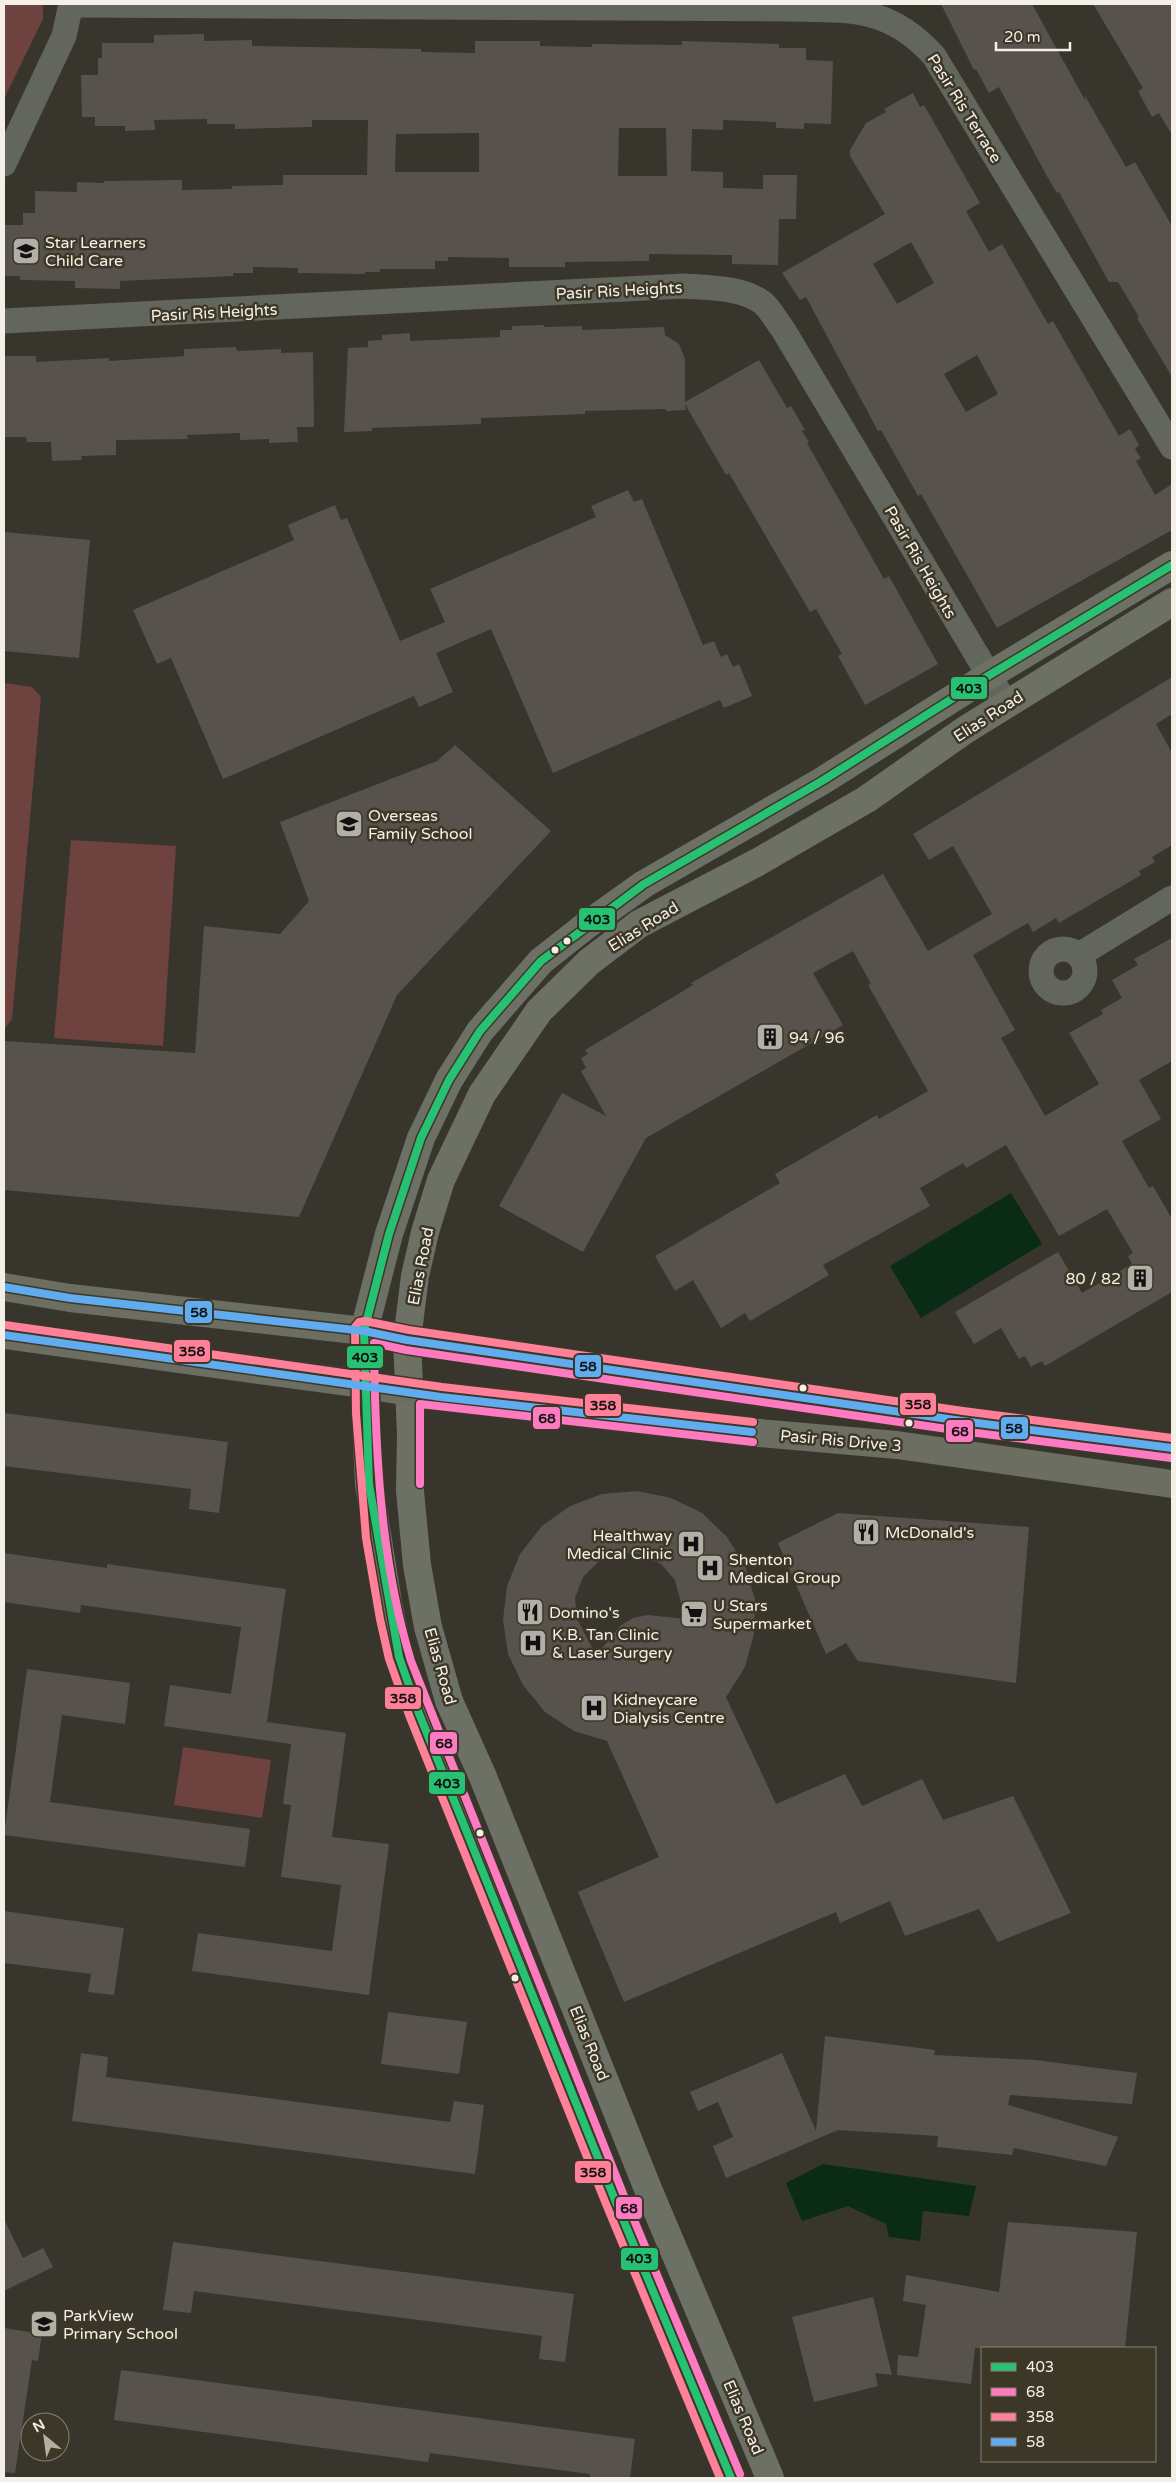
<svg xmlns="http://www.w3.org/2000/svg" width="1176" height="2482" font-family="'Varela Round',sans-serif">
	<rect width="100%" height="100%" fill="#38352c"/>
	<g fill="#6e423e">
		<path d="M 4,4 L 43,4 L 43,19 L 4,99 Z"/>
		<path d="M 4,683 L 32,687 L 41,697 L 12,1019 L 4,1030 Z"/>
		<path d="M 71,840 L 176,846 L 163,1046 L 54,1038 Z"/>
		<path d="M 183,1747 L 271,1760 L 262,1818 L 174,1805 Z"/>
	</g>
	<g fill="#0a2c17">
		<path d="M 1011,1193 L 1042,1244 L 921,1318 L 890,1266 Z"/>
		<path d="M 823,2164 L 976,2186 L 969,2216 L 923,2211 L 920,2241 L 889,2237 L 886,2224 L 848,2206 L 802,2221 L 786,2183 Z"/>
	</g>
	<g fill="#57534c" fill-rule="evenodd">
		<path d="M 941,4 L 1032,4 L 1085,100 L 1085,96 L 1126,167 L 1135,162 L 1172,226 L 1172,377 L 1137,318 L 1139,317 L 1118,282 L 1109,282 L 1059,192 L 1057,193 L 1049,180 L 999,87 L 989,93 L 976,69 L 974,70 Z"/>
		<path d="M 1093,4 L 1172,4 L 1172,135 L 1159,113 L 1152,117 L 1138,91 L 1143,88 Z"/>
		<path d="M 204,34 L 204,41 L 252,40 L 252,46 L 421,49 L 421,52 L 475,53 L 475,41 L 540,41 L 540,46 L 592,47 L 592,44 L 682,45 L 682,41 L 779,44 L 779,48 L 806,48 L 806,60 L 833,61 L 831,124 L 804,123 L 804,129 L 776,128 L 776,122 L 723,120 L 723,130 L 692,129 L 691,171 L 723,172 L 723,188 L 763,189 L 763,175 L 797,175 L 796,219 L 779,219 L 778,265 L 732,264 L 732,255 L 649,254 L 649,261 L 565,262 L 565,267 L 509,267 L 509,258 L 448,257 L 448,261 L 435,261 L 435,269 L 380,269 L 380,272 L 365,272 L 365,274 L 298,273 L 298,268 L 253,267 L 253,273 L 233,273 L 233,276 L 120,281 L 120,289 L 75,288 L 75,281 L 20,280 L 20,276 L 4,276 L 4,225 L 23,225 L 23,213 L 35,213 L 35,191 L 77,192 L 77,182 L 104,183 L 104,181 L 182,180 L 182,190 L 232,189 L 232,186 L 283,185 L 283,175 L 367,175 L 368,120 L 312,120 L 312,127 L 235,129 L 235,124 L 207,124 L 207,119 L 154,120 L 155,130 L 125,131 L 125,126 L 95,126 L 95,117 L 82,117 L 81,75 L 98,75 L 98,58 L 102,58 L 102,43 L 154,43 L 154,35 ZM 619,128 L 666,128 L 667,176 L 618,176 ZM 479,133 L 479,172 L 395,172 L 396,134 Z"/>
		<path d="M 913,93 L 920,107 L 924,105 L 980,203 L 966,211 L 989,252 L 1002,244 L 1048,324 L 1053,321 L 1119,436 L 1130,429 L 1139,445 L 1135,449 L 1141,458 L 1136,461 L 1155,495 L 1172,484 L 1172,530 L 997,628 L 921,494 L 918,496 L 881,430 L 878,431 L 806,297 L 800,300 L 782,273 L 885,214 L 850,156 L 850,150 L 866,123 L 886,112 L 884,109 ZM 911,242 L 934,283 L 897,304 L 873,264 ZM 977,355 L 998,394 L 966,412 L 944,374 Z"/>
		<path d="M 544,325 L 544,327 L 582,326 L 582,330 L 664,327 L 665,335 L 679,344 L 685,359 L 685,402 L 759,360 L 787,408 L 791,406 L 805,430 L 802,431 L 809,442 L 807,443 L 884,579 L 889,576 L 938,664 L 865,705 L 838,656 L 842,654 L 816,609 L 810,612 L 729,473 L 726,475 L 685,404 L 686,410 L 666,411 L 666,409 L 585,411 L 585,414 L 481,418 L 481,424 L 372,428 L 372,431 L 344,432 L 348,348 L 368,347 L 368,341 L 382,340 L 382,335 L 410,333 L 410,341 L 500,337 L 500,330 L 512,330 L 512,326 Z"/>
		<path d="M 236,347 L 237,351 L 281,349 L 281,353 L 313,352 L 314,427 L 297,427 L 298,442 L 269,443 L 269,439 L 240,440 L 240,433 L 187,435 L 188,439 L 116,440 L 116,455 L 81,456 L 82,460 L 52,461 L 51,442 L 27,442 L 26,437 L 4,437 L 4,356 L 36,356 L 36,362 L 109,358 L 109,361 L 184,356 L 184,349 Z"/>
		<path d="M 628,490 L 634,502 L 642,499 L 703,645 L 714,641 L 721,657 L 727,654 L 733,667 L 739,664 L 752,696 L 724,708 L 720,700 L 553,773 L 491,629 L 436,653 L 453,692 L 419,707 L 414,696 L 223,779 L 171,658 L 157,664 L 133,610 L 294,540 L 288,525 L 335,505 L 341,520 L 347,518 L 400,641 L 445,622 L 430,589 L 596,517 L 591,506 Z"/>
		<path d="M 4,532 L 90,540 L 79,658 L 4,651 Z"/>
		<path d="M 1172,677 L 1172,714 L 1156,724 L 1172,753 L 1172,845 L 1152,857 L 1155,862 L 1139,871 L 1141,875 L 1059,923 L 1056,918 L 1033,932 L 1028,923 L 973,955 L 1015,1030 L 1001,1038 L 1045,1116 L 1099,1084 L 1069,1033 L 1103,1014 L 1101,1010 L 1122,998 L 1112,980 L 1138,965 L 1134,959 L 1172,938 L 1172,1061 L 1139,1080 L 1161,1119 L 1122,1141 L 1149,1188 L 1153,1186 L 1172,1219 L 1172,1292 L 1045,1366 L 1042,1361 L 1031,1367 L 1025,1356 L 1019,1359 L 1001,1328 L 974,1344 L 955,1312 L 1058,1252 L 1082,1293 L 1132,1264 L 1128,1256 L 1133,1253 L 1107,1209 L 1059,1236 L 1006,1145 L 966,1168 L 963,1163 L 920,1188 L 930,1206 L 823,1265 L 829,1275 L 750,1321 L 745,1313 L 721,1328 L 693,1280 L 675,1291 L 655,1256 L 780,1183 L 775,1174 L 877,1115 L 879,1119 L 928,1091 L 868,985 L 871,984 L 853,951 L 813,973 L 843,1025 L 646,1138 L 583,1252 L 499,1206 L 562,1093 L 606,1116 L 581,1071 L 586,1068 L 581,1058 L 588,1054 L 585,1050 L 693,985 L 691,983 L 883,874 L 928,951 L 992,914 L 953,846 L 929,860 L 913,834 Z"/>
		<path d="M 455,745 L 551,831 L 397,995 L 299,1217 L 4,1190 L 4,1041 L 195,1053 L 204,926 L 280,934 L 309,901 L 280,822 L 437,761 Z"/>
		<path d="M 4,1413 L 228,1442 L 219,1513 L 189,1509 L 191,1489 L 4,1466 Z"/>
		<path d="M 637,1491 L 671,1498 L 702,1513 L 727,1537 L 745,1566 L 755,1600 L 754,1634 L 745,1667 L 726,1697 L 776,1804 L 845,1774 L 862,1806 L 922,1779 L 943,1820 L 1013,1796 L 1071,1913 L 998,1942 L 979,1909 L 905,1936 L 890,1901 L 840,1923 L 836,1912 L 624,2002 L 578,1892 L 659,1857 L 607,1741 L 574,1731 L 545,1712 L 523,1685 L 508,1654 L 503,1620 L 507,1586 L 520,1554 L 542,1526 L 570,1506 L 602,1494 ZM 619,1553 L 641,1554 L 661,1564 L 675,1580 L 685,1619 L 648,1615 L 633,1618 L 620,1626 L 596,1655 L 577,1619 L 575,1598 L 583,1577 L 599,1561 Z"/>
		<path d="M 838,1513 L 1029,1527 L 1016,1683 L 858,1661 L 846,1643 L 826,1654 L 778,1543 Z"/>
		<path d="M 4,1553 L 107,1568 L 107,1564 L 286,1589 L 267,1722 L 346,1733 L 332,1837 L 389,1844 L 369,1995 L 192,1971 L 198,1933 L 332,1951 L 341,1885 L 281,1877 L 291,1805 L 283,1804 L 291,1744 L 164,1726 L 170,1685 L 231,1694 L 241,1627 L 81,1605 L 80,1613 L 4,1602 Z"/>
		<path d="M 27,1669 L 130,1683 L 125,1724 L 62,1715 L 50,1802 L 250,1829 L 245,1867 L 4,1835 Z"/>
		<path d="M 4,1911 L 124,1928 L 114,1995 L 88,1992 L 91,1974 L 4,1963 Z"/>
		<path d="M 388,2012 L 467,2022 L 459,2074 L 381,2064 Z"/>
		<path d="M 825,2036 L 935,2050 L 934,2055 L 1035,2060 L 1137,2073 L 1132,2104 L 1010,2095 L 1008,2105 L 1118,2137 L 1106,2166 L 1014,2148 L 1012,2155 L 937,2147 L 938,2136 L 838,2130 L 726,2178 L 713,2146 L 733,2137 L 718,2102 L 698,2111 L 690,2092 L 782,2053 L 816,2131 Z"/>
		<path d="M 81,2053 L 108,2057 L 106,2077 L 450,2122 L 454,2101 L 484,2105 L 475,2174 L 72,2121 Z"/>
		<path d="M 4,2219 L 23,2258 L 43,2248 L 53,2267 L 4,2291 Z"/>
		<path d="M 1008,2222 L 1137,2232 L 1125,2348 L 975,2348 L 971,2384 L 897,2375 L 898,2355 L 918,2357 L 926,2305 L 903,2301 L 906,2275 L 999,2292 Z"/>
		<path d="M 173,2242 L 574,2294 L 565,2362 L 539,2359 L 542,2336 L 194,2291 L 191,2313 L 163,2310 Z"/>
		<path d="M 873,2297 L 892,2375 L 875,2373 L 878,2386 L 814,2402 L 792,2317 Z"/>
		<path d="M 4,2328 L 42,2334 L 38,2361 L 32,2360 L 15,2473 L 4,2472 Z"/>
		<path d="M 121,2370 L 635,2439 L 630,2478 L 590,2478 L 590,2474 L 430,2453 L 428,2462 L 114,2420 Z"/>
	</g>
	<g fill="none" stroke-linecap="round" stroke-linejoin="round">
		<g stroke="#63665c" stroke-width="25">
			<path d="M 71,5 L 791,9 C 852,10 890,7 934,56 L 1172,447"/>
			<path d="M 4,164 L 64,36 L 71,4"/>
			<path d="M 4,321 L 684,286 C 709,288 742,287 763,303 C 771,310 777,322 784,331 L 1006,704"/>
			<circle cx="1063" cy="971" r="22"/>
			<path d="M 1079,955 L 1172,898"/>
		</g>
		<g stroke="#6d7064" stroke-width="28">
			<path d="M 731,2478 L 615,2200 L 418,1711 L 399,1657 L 388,1603 L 369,1484 L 364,1384 L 364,1331 L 389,1234 L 421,1138 L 449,1080 L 480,1031 L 541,961 L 588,924 L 644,884 L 822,781 L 988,676 L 1172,565"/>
			<path d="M 770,2478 L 648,2189 L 483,1777 L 449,1701 L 428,1627 L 417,1565 L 410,1491 L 411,1434 L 407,1340 L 415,1276 L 425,1232 L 441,1180 L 482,1094 L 539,1011 L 589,962 L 639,924 L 758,862 L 867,799 L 965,730 L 1172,602"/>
		</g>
		<g stroke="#6b6e61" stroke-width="28">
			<path d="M 4,1287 L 70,1298 L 364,1331 L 407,1340 L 962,1421 L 1172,1448"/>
			<path d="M 4,1335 L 347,1382 L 441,1397 L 737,1431 L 897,1445 L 1172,1484"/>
		</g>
		<g stroke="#3d3727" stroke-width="11">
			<path id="bus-1" d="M 731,2478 L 615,2200 L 418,1711 L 399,1657 L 369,1484 L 364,1331 L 389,1234 L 421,1138 L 449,1080 L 480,1031 L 541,961 L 644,884 L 822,781 L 988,676 L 1172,565"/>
		</g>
		<g stroke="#3d3727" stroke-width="11">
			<g id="bus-2">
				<path d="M 420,1484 L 420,1404 L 753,1442"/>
				<path d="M 740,2474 L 624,2196 L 411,1661 C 380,1559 375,1449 374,1343 L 406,1350 L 961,1431 L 1171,1458"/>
			</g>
		</g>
		<g stroke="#3d3727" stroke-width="11">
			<g id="bus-3">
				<path d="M 5,1325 L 442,1387 L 753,1422"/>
				<path d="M 720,2478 L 606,2204 L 409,1715 L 389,1659 L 380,1619 L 366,1538 L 356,1413 L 355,1327 L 359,1322 L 365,1321 L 409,1330 L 963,1411 L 1172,1438"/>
			</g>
		</g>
		<g stroke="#3d3727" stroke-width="11">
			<g id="bus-4">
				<path d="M 4,1287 L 70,1298 L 364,1331 L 407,1340 L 962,1421 L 1172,1448"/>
				<path d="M 4,1335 L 441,1397 L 752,1432"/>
			</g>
		</g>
		<use href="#bus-1" stroke="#26c172" stroke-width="8"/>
		<use href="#bus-2" stroke="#fe7ac1" stroke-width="8"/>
		<use href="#bus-3" stroke="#ff8098" stroke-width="8"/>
		<use href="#bus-4" stroke="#60acee" stroke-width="8"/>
	</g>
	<defs>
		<g id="school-square" transform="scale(1.4375)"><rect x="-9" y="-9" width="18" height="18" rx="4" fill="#b2afa6" stroke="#3d3727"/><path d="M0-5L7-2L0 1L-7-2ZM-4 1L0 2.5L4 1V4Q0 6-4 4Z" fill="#111"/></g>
		<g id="building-square" transform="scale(1.4375)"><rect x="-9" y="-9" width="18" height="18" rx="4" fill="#b2afa6" stroke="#3d3727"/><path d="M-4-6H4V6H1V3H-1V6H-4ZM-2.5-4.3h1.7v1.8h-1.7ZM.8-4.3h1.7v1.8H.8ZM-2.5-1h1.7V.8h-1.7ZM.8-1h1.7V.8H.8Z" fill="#111"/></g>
		<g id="restaurant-square" transform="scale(1.4375)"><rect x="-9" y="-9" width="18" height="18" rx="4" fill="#b2afa6" stroke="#3d3727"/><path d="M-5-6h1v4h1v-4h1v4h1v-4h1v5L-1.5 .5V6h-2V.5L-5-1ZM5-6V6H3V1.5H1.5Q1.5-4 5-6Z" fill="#111"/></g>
		<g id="hospital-square" transform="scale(1.4375)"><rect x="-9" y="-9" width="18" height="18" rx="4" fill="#b2afa6" stroke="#3d3727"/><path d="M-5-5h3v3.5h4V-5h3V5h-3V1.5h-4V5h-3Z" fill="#111"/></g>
		<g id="supermarket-square" transform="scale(1.4375)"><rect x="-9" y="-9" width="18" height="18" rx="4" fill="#b2afa6" stroke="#3d3727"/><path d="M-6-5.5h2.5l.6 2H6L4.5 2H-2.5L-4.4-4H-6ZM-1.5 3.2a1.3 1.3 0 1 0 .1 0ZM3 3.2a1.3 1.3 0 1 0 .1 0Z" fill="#111"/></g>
	</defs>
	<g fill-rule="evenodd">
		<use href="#school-square" x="26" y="251"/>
		<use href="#school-square" x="349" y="824"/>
		<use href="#building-square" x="770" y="1037"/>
		<use href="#building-square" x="1140" y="1278"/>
		<use href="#restaurant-square" x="866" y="1532"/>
		<use href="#hospital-square" x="691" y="1544"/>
		<use href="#hospital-square" x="710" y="1568"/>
		<use href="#restaurant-square" x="530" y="1612"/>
		<use href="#supermarket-square" x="694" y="1614"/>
		<use href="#hospital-square" x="533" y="1643"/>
		<use href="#hospital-square" x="594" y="1708"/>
		<use href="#school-square" x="44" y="2324"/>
	</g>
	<g fill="#f4f0e7" stroke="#3d3727" stroke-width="2">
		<circle cx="567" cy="941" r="4.5"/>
		<circle cx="555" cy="950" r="4.5"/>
		<circle cx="803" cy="1388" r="4.5"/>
		<circle cx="909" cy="1423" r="4.5"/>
		<circle cx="480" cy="1833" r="4.5"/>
		<circle cx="515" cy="1978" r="4.5"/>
	</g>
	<g text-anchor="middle" stroke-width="5" stroke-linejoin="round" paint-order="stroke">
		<g font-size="16" fill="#f4f0e7" stroke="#3d3727">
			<text transform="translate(965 108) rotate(58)" y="6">Pasir Ris Terrace</text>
			<text transform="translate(619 290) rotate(-3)" y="6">Pasir Ris Heights</text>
			<text transform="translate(214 312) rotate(-3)" y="6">Pasir Ris Heights</text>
			<text transform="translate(921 562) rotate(60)" y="6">Pasir Ris Heights</text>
			<text transform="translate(988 716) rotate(-33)" y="6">Elias Road</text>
			<text transform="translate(643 926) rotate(-32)" y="6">Elias Road</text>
			<text transform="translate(420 1266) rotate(-79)" y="6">Elias Road</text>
			<text transform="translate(841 1440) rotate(5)" y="6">Pasir Ris Drive 3</text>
			<text transform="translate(441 1666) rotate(74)" y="6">Elias Road</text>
			<text transform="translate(590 2043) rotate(68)" y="6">Elias Road</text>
			<text transform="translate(744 2417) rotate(67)" y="6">Elias Road</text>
		</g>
		<g font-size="16" fill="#f4f0e7" stroke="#3d3727" text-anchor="start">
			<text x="45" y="248">Star Learners<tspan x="45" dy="18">Child Care</tspan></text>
			<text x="368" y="821">Overseas<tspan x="368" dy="18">Family School</tspan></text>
			<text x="789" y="1043">94 / 96</text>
			<text x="1121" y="1284" text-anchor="end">80 / 82</text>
			<text x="885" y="1538">McDonald's</text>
			<text x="672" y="1541" text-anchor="end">Healthway<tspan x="672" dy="18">Medical Clinic</tspan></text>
			<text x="729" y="1565">Shenton<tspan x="729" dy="18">Medical Group</tspan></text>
			<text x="713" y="1611">U Stars<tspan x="713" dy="18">Supermarket</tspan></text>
			<text x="549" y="1618">Domino's</text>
			<text x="552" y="1640">K.B. Tan Clinic<tspan x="552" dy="18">&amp; Laser Surgery</tspan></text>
			<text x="613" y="1705">Kidneycare<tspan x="613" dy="18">Dialysis Centre</tspan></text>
			<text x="63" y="2321">ParkView<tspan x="63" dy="18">Primary School</tspan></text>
		</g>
	</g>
	<g stroke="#3d3727" stroke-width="2">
		<rect x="950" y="676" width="38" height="24" rx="5" fill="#26c172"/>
		<rect x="578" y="907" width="38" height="24" rx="5" fill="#26c172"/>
		<rect x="184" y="1300" width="29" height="24" rx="5" fill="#60acee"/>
		<rect x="173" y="1339" width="38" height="24" rx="5" fill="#ff8098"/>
		<rect x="346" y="1345" width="38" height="24" rx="5" fill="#26c172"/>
		<rect x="574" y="1354" width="28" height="24" rx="5" fill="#60acee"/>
		<rect x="899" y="1392" width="38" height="24" rx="5" fill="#ff8098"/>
		<rect x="584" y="1393" width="38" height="24" rx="5" fill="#ff8098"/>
		<rect x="532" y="1406" width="29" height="24" rx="5" fill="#fe7ac1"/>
		<rect x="1000" y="1416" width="29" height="24" rx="5" fill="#60acee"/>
		<rect x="945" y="1419" width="29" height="24" rx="5" fill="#fe7ac1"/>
		<rect x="384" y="1686" width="38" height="24" rx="5" fill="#ff8098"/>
		<rect x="429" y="1731" width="29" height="24" rx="5" fill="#fe7ac1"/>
		<rect x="428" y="1771" width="38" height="24" rx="5" fill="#26c172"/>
		<rect x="574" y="2160" width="38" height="24" rx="5" fill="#ff8098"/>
		<rect x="615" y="2196" width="28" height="24" rx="5" fill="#fe7ac1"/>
		<rect x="620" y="2247" width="39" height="24" rx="5" fill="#26c172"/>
	</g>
	<g font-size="14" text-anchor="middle" font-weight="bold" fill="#111">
		<text x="969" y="693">403</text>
		<text x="597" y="924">403</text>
		<text x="199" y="1317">58</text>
		<text x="192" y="1356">358</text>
		<text x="365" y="1362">403</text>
		<text x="588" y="1371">58</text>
		<text x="918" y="1409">358</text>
		<text x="603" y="1410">358</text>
		<text x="547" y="1423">68</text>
		<text x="1014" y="1433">58</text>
		<text x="960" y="1436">68</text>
		<text x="403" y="1703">358</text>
		<text x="444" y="1748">68</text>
		<text x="447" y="1788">403</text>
		<text x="593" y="2177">358</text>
		<text x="629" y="2213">68</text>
		<text x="639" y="2263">403</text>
	</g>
	<rect width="1176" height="2482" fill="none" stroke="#f4f0e7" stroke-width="10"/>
	<rect x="981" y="2347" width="175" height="115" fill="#3d3727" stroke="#868174"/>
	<rect x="991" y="2363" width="25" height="8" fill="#26c172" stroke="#868174"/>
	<text x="1026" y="2372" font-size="15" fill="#f4f0e7">403</text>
	<rect x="991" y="2388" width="25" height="8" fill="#fe7ac1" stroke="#868174"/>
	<text x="1026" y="2397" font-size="15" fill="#f4f0e7">68</text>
	<rect x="991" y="2413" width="25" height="8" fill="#ff8098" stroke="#868174"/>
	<text x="1026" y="2422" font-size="15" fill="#f4f0e7">358</text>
	<rect x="991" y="2438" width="25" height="8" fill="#60acee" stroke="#868174"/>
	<text x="1026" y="2447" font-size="15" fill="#f4f0e7">58</text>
	<g transform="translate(45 2437) rotate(331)"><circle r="24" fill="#3d3727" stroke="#868174"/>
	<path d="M0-4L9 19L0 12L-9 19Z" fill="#b2afa6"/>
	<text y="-8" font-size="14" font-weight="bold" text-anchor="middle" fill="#f4f0e7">N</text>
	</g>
	<path d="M996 42v8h74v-8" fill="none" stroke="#f4f0e7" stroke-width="2.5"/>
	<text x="1004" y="42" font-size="15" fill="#f4f0e7" stroke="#3d3727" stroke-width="4" paint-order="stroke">20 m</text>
</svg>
